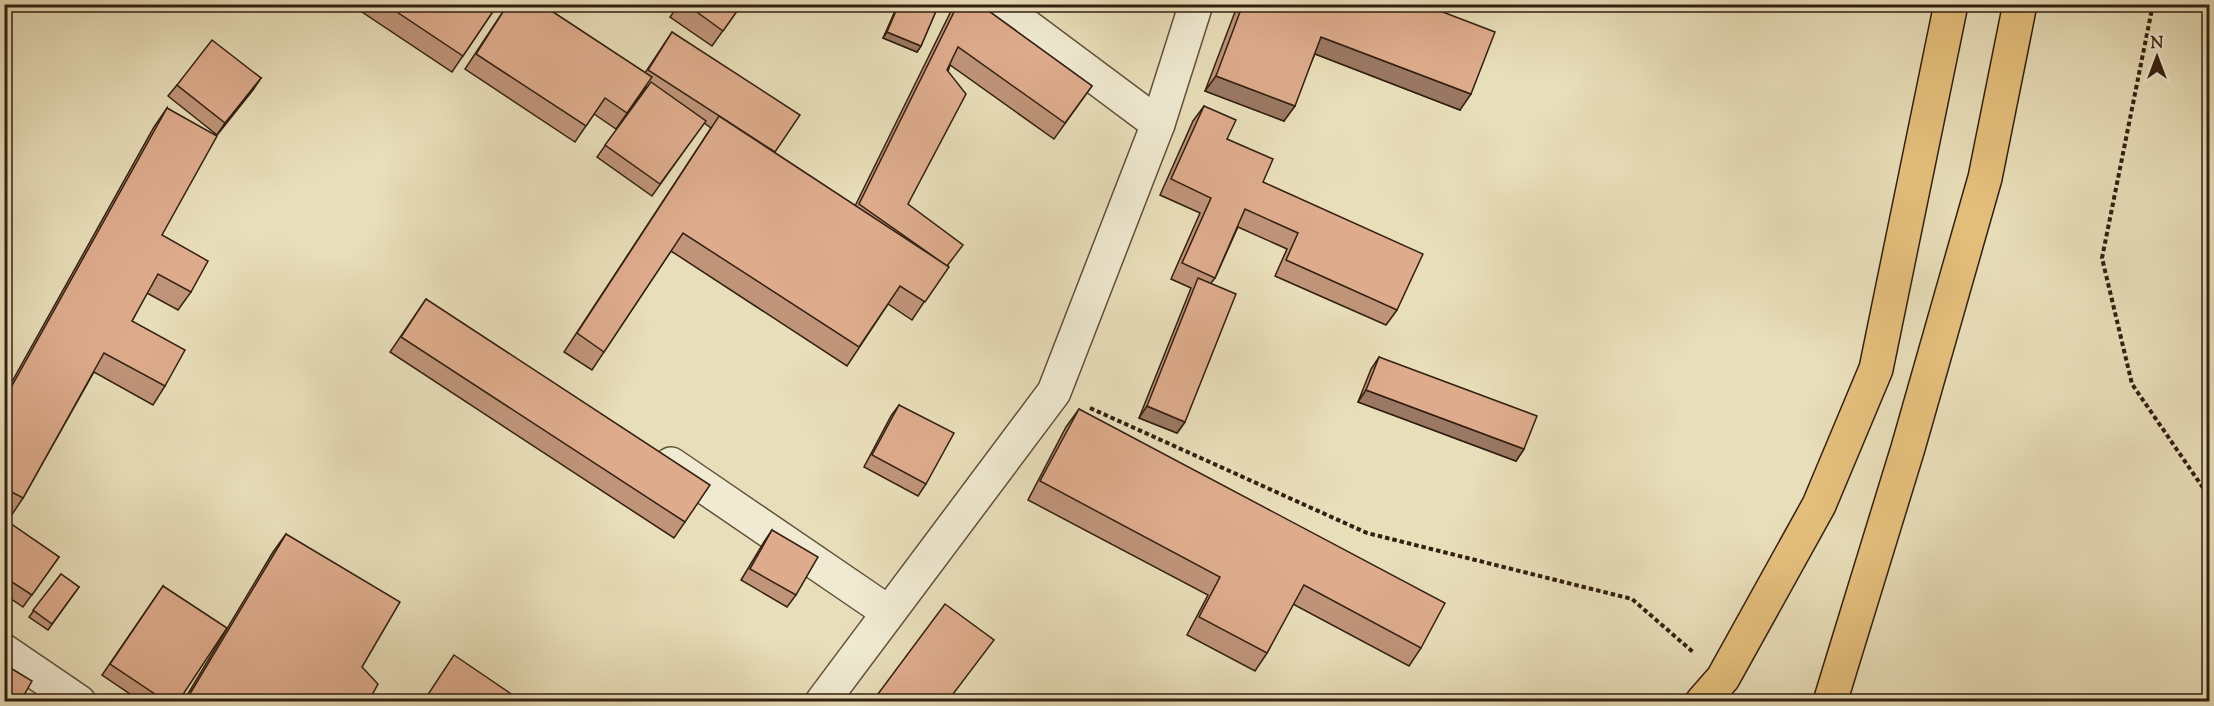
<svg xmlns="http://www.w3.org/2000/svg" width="2214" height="706" font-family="'Sorts Mill Goudy',serif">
	<rect width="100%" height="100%" fill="#e8deb9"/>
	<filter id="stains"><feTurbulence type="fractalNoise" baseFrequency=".00333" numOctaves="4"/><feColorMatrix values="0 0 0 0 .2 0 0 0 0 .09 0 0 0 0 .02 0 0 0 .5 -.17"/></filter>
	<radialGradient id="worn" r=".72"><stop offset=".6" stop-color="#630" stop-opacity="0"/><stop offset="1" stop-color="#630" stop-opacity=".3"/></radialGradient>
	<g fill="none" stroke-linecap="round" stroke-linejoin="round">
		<g stroke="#604f3b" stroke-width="36">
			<g id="minor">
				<path d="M 997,4 L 1158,124"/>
				<path d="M 671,464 L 888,612"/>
				<path d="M 4,651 L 79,702"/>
				<path d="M 822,702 L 1054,392 L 1158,124 L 1196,4"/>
			</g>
		</g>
		<g stroke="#331f11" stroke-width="36">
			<g id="highway">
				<path d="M 1702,702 L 1723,678 L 1819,505 L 1876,369 L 1951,4"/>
				<path d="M 1830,702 L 1908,448 L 1985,178 L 2020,4"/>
			</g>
		</g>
		<g stroke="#331f11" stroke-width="4" stroke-dasharray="4.5 3" stroke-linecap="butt">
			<path d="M 2153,4 L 2102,258 L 2132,384 L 2210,498"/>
			<path d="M 1090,408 L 1367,533 L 1632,599 L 1693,652"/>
		</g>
		<use href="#minor" stroke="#f0ead2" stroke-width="33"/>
		<use href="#highway" stroke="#e4bf7c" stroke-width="33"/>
	</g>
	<g fill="#bf9479" stroke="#331f11" stroke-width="1.5">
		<path d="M 350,4 L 498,4 L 452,72 Z"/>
		<path d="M 508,4 L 541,4 L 645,73 L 672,32 L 775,153 L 855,206 L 952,9 L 955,4 L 979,4 L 1092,86 L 1054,139 L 950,65 L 908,204 L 948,266 L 912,320 L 888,304 L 847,366 L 671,251 L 592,370 L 564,352 L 711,128 L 704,123 L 652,196 L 597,157 L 647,87 L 646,86 L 616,129 L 594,114 L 575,142 L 465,69 Z"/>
		<path d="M 679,4 L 742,4 L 712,46 L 670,17 Z"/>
		<path d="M 898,4 L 939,4 L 921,46 L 917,52 L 883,38 Z"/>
		<path d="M 1238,4 L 1422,4 L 1460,110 L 1315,54 L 1284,121 L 1205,91 Z"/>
		<path d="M 261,78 L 217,135 L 168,96 L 177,85 Z"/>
		<path d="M 1204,106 L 1227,139 L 1263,182 L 1397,310 L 1386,325 L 1275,276 L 1287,249 L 1238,227 L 1215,278 L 1211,283 L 1185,422 L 1177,433 L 1139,418 L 1191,288 L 1171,279 L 1200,213 L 1160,195 L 1193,121 Z"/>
		<path d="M 167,108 L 162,235 L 191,292 L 178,310 L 147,293 L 132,321 L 165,386 L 153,405 L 94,372 L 23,498 L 11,516 L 4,513 L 4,396 L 154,127 Z"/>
		<path d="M 426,299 L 685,522 L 674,538 L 390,352 Z"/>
		<path d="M 1379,357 L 1524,449 L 1516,461 L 1358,402 L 1371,369 Z"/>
		<path d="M 899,405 L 926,484 L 918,496 L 864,467 L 891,416 Z"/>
		<path d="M 1079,409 L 1421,648 L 1409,666 L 1293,604 L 1267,653 L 1255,671 L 1187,635 L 1208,595 L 1028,500 L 1066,427 Z"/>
		<path d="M 4,519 L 59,557 L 23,607 L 4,594 Z"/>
		<path d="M 772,530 L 796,595 L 787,607 L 741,580 L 764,542 Z"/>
		<path d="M 286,534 L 368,702 L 183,702 L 273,552 Z"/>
		<path d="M 61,574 L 79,587 L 48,630 L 29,617 Z"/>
		<path d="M 163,586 L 178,702 L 142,702 L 102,675 Z"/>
	</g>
	<g fill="#9b7863" stroke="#331f11" stroke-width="1.5">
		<path d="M 887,32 L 921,46 L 917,52 L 883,38 Z"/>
		<path d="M 1321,37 L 1471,94 L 1460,110 L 1310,52 Z"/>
		<path d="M 1216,76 L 1295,106 L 1284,121 L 1205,91 Z"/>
		<path d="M 261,78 L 253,90 L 217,135 L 225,123 Z"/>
		<path d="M 1366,390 L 1524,449 L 1516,461 L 1358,402 Z"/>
		<path d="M 1147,406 L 1185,422 L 1177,433 L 1139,418 Z"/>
	</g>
	<g fill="#deac8d" stroke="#331f11" stroke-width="1.5">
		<path d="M 385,4 L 498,4 L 463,56 Z"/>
		<path d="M 508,4 L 541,4 L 652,77 L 627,113 L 605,98 L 586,126 L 476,54 Z"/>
		<path d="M 686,4 L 742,4 L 723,31 Z"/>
		<path d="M 899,4 L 939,4 L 921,46 L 887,32 Z"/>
		<path d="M 958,4 L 979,4 L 1092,86 L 1065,123 L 958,47 L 947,70 L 966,94 L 908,204 L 963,245 L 947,266 L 859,204 Z"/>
		<path d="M 1243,4 L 1422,4 L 1495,32 L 1471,94 L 1321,37 L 1295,106 L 1216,76 Z"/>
		<path d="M 672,32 L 800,115 L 775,152 L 648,70 Z"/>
		<path d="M 212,40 L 261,78 L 225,123 L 177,85 Z"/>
		<path d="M 651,82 L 706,121 L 660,184 L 605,145 Z"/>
		<path d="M 1204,106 L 1236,120 L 1227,139 L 1273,159 L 1263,182 L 1423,254 L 1397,310 L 1286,260 L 1298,233 L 1245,209 L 1215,278 L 1182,263 L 1211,198 L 1171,179 Z"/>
		<path d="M 167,108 L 217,136 L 162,235 L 208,261 L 191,292 L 158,274 L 132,321 L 185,350 L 165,386 L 104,353 L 23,498 L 4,488 L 4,400 Z"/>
		<path d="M 719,116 L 949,267 L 925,302 L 900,286 L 859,347 L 683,233 L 604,352 L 577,333 Z"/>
		<path d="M 1198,278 L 1236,294 L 1185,422 L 1147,406 Z"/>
		<path d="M 426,299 L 710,485 L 685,522 L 401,337 Z"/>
		<path d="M 1379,357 L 1537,416 L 1524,449 L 1366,390 Z"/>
		<path d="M 899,405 L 954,433 L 926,484 L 872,455 Z"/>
		<path d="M 1079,409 L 1445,603 L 1421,648 L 1304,585 L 1267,653 L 1199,617 L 1220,577 L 1040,481 Z"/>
		<path d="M 4,519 L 59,557 L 32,595 L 4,577 Z"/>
		<path d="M 772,530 L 818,557 L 796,595 L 750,569 Z"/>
		<path d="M 286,534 L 400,602 L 362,667 L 378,684 L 368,702 L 185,702 Z"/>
		<path d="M 61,574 L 79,587 L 52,624 L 33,610 Z"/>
		<path d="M 163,586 L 227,628 L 178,702 L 167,702 L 110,664 Z"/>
		<path d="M 945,604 L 994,640 L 947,702 L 872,702 Z"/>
		<path d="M 454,655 L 523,702 L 423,702 Z"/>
		<path d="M 4,664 L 32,681 L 20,702 L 4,702 Z"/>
	</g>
	<rect width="2214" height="706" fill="none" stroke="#e8deb9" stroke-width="24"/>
	<rect x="6" y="6" width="2202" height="694" fill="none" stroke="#331f11" stroke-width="3"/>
	<rect x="12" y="12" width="2190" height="682" fill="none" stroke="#331f11" stroke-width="1.5"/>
	<g transform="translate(2157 57)" stroke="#f0ead2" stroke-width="4.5" paint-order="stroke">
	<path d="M0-4.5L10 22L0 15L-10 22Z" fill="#331f11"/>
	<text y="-9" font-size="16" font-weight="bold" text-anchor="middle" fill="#331f11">N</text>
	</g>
	<rect width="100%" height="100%" filter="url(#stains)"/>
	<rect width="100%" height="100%" fill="url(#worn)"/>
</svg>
